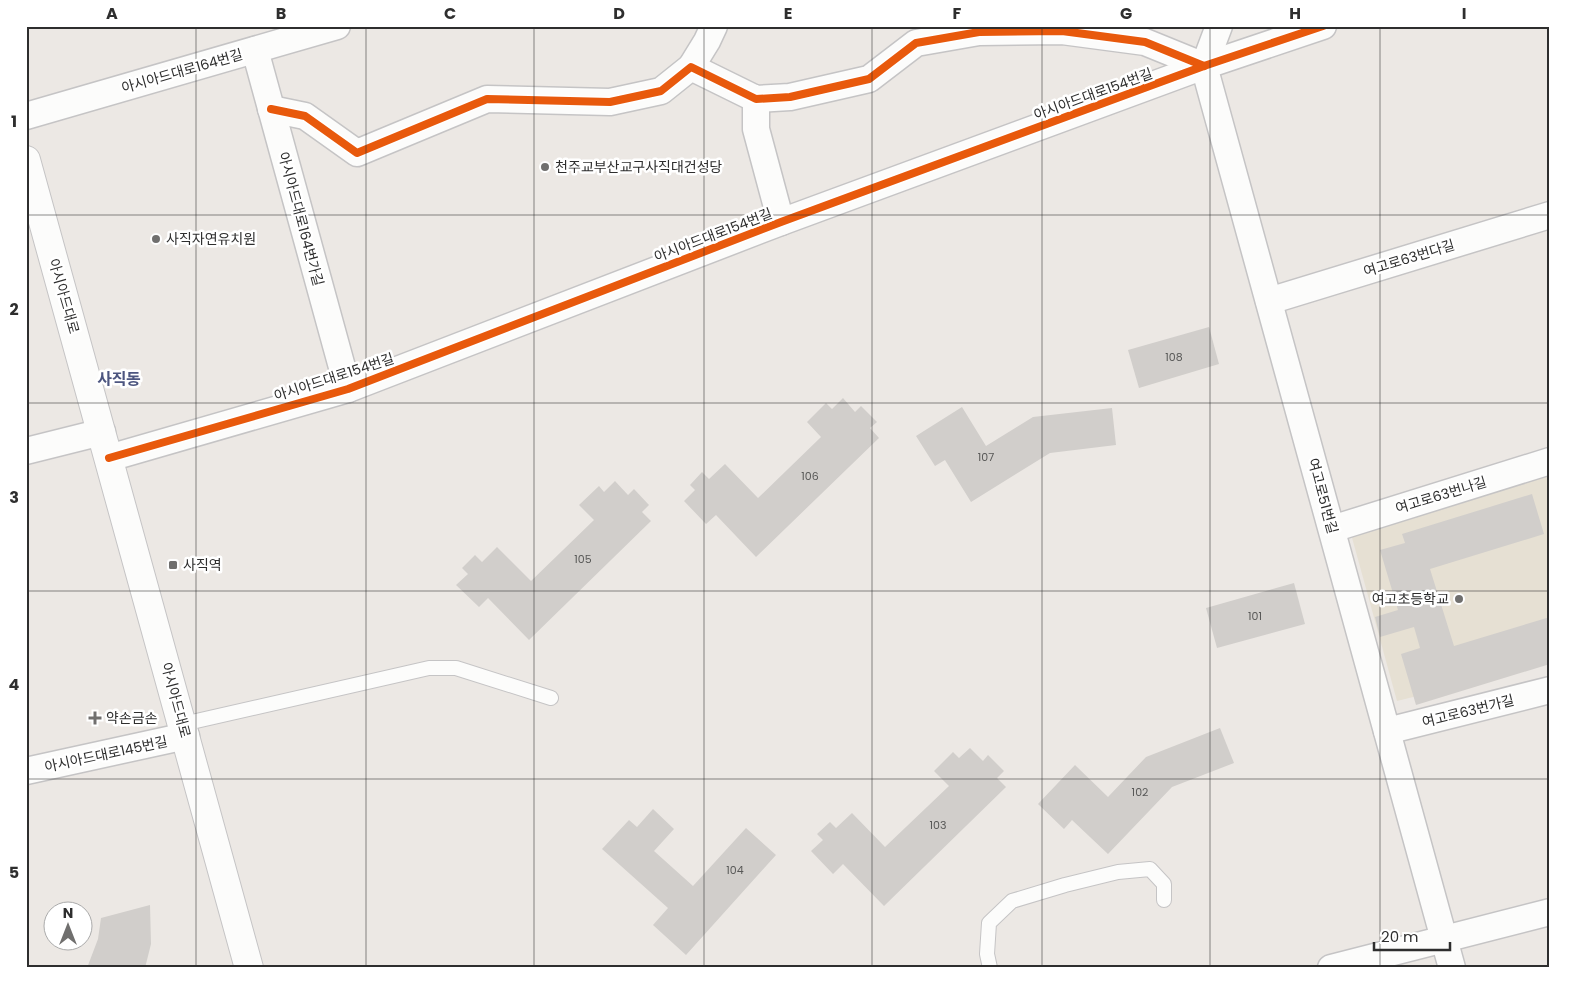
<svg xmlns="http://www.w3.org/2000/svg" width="1576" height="994" font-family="Poppins,'Noto Sans KR',sans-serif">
	<rect width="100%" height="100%" fill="#ece8e4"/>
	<path fill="#e6e0d3" d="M 1550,471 L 1550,663 L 1397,701 L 1351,534 Z"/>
	<g fill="#d1cecb">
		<path d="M 1209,327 L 1219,364 L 1139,388 L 1128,350 Z"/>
		<path d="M 843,398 L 855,412 L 861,406 L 877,422 L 870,428 L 879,438 L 756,557 L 716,515 L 706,524 L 684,501 L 695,490 L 690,485 L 702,472 L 709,479 L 725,464 L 758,498 L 821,437 L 807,422 L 826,403 L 832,409 Z"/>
		<path d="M 962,407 L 986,446 L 1033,417 L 1112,408 L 1116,445 L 1050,453 L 971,502 L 945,460 L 935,466 L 916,436 Z"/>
		<path d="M 615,481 L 628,495 L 634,489 L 649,505 L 642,512 L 651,521 L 529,640 L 488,598 L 479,607 L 456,585 L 468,574 L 462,568 L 475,555 L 482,562 L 497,547 L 531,581 L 594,520 L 579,505 L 599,486 L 604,492 Z"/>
		<path d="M 1532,494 L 1544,534 L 1430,569 L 1454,646 L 1550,617 L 1550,664 L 1416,705 L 1401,654 L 1420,648 L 1414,627 L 1380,637 L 1375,617 L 1398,610 L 1380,550 L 1405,543 L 1402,534 Z"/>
		<path d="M 1294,583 L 1305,624 L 1217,648 L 1206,608 Z"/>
		<path d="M 1220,728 L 1234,763 L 1172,787 L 1108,854 L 1072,820 L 1064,829 L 1038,804 L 1075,765 L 1108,797 L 1146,757 Z"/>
		<path d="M 970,748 L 983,761 L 988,755 L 1004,771 L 997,778 L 1006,787 L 884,906 L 843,864 L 833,874 L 811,851 L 823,840 L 817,834 L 830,822 L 836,828 L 852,813 L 885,847 L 949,786 L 934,771 L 953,752 L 959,758 Z"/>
		<path d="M 653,809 L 674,829 L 654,851 L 693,886 L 746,828 L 776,855 L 686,955 L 653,925 L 668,908 L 602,849 L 629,820 L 637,827 Z"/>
		<path d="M 150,905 L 151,944 L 145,968 L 87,968 L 98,939 L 101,918 Z"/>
	</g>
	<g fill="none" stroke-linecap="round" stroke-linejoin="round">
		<g stroke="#c5c4c5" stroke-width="16">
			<g id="service">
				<path d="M 183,724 L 429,668 L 456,668 L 551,698"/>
				<path d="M 990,968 L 987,954 L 989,923 L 1012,901 L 1065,885 L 1118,872 L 1150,869 L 1164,884 L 1164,900"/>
			</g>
		</g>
		<g stroke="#c5c4c5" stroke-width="29">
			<g id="minor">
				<path d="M 1219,26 L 1204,66 L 1452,968"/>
				<path d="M 255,50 L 348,389"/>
				<path d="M 691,67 L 707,41 L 714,26"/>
				<path d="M 756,99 L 756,129 L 781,222"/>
				<path d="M 271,109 L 305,116 L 357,153 L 487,99 L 610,102 L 661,91 L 691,67 L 756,99 L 790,97 L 869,79 L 916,43 L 979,32 L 1062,31 L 1145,42 L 1204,66"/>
				<path d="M 26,116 L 337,26"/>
				<path d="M 1269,301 L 1550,215"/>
				<path d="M 26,451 L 102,432"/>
				<path d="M 109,458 L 348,389 L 781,222 L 1204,66 L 1323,26"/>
				<path d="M 1332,529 L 1550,461"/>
				<path d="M 1387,731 L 1550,690"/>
				<path d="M 26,771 L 186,736"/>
				<path d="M 1331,968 L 1550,912"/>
			</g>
		</g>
		<g stroke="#c5c4c5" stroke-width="30">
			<path id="secondary" d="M 26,160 L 249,968"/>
		</g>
		<use href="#service" stroke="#fcfcfb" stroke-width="14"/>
		<use href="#minor" stroke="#fcfcfb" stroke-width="26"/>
		<use href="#secondary" stroke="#fcfcfb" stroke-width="28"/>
		<g stroke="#fff" stroke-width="11">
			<g id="cycleway">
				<path d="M 271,109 L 305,116 L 357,153 L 487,99 L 610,102 L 661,91 L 691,67 L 756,99 L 790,97 L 869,79 L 916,43 L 979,32 L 1062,31 L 1145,42 L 1204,66"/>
				<path d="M 109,458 L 348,389 L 781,222 L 1204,66 L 1323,26"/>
			</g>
		</g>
		<use href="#cycleway" stroke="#e8590c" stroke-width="8"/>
	</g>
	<path fill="none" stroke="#2e2e2e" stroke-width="1" stroke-opacity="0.55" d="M 196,26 L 196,968M 366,26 L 366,968M 534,26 L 534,968M 704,26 L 704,968M 872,26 L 872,968M 1042,26 L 1042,968M 1210,26 L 1210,968M 1380,26 L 1380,968M 26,215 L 1550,215M 26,403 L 1550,403M 26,591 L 1550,591M 26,779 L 1550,779"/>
	<g fill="#706f6e" stroke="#fff" stroke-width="2">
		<circle cx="545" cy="167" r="5"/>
		<circle cx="156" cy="239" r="5"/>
		<rect x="168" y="560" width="10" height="10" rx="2.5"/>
		<circle cx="1459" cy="599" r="5"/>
		<path d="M92.5 710.5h5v5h5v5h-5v5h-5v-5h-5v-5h5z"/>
	</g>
	<g text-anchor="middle" stroke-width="5" stroke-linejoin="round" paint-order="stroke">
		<g font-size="11" fill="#585857">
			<text x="1174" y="361">108</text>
			<text x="986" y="461">107</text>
			<text x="810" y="480">106</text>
			<text x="583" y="563">105</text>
			<text x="1255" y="620">101</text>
			<text x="1140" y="796">102</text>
			<text x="938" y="829">103</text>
			<text x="735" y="874">104</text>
		</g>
		<g font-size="14" fill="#2e2e2e" stroke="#fff">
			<text transform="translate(182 71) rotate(-16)" y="5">아시아드대로164번길</text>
			<text transform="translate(1093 94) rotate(-20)" y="5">아시아드대로154번길</text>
			<text transform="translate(301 219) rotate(75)" y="5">아시아드대로164번가길</text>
			<text transform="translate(713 235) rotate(-21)" y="5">아시아드대로154번길</text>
			<text transform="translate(1409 258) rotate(-17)" y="5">여고로63번다길</text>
			<text transform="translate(64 296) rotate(74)" y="5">아시아드대로</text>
			<text transform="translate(334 377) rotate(-18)" y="5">아시아드대로154번길</text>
			<text transform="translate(1441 495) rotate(-17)" y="5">여고로63번나길</text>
			<text transform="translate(1323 496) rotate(75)" y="5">여고로51번길</text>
			<text transform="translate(176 700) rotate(75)" y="5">아시아드대로</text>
			<text transform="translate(1468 711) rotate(-14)" y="5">여고로63번가길</text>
			<text transform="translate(106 754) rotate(-12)" y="5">아시아드대로145번길</text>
		</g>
		<g font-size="14" fill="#2e2e2e" stroke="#fff" text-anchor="start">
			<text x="555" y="172">천주교부산교구사직대건성당</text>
			<text x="166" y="244">사직자연유치원</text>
			<text x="183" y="570">사직역</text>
			<text x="1449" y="604" text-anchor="end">여고초등학교</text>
			<text x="106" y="723">약손금손</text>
		</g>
		<g font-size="16" font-weight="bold" fill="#4d5680" stroke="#fff">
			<text x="119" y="385">사직동</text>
		</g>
	</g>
	<rect width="1576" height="994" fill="none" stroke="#ffffff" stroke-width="55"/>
	<g transform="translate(68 926)"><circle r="24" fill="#ffffff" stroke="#ababab"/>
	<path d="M0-4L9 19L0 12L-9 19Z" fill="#706f6e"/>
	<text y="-8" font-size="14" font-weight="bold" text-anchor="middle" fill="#2e2e2e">N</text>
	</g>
	<path d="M1374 942v8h76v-8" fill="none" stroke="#2e2e2e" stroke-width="2.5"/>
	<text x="1381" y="942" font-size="15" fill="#2e2e2e" stroke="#ffffff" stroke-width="4" paint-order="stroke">20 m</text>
	<rect x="28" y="28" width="1520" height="938" fill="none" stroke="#2e2e2e" stroke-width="2"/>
	<g font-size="16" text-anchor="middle" font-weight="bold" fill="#2e2e2e">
		<text x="112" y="19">A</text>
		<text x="281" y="19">B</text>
		<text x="450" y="19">C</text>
		<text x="619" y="19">D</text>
		<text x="788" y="19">E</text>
		<text x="957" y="19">F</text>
		<text x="1126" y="19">G</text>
		<text x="1295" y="19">H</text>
		<text x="1464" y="19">I</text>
		<text x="14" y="127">1</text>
		<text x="14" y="315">2</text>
		<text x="14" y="503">3</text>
		<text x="14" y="690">4</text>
		<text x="14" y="878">5</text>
	</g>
</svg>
